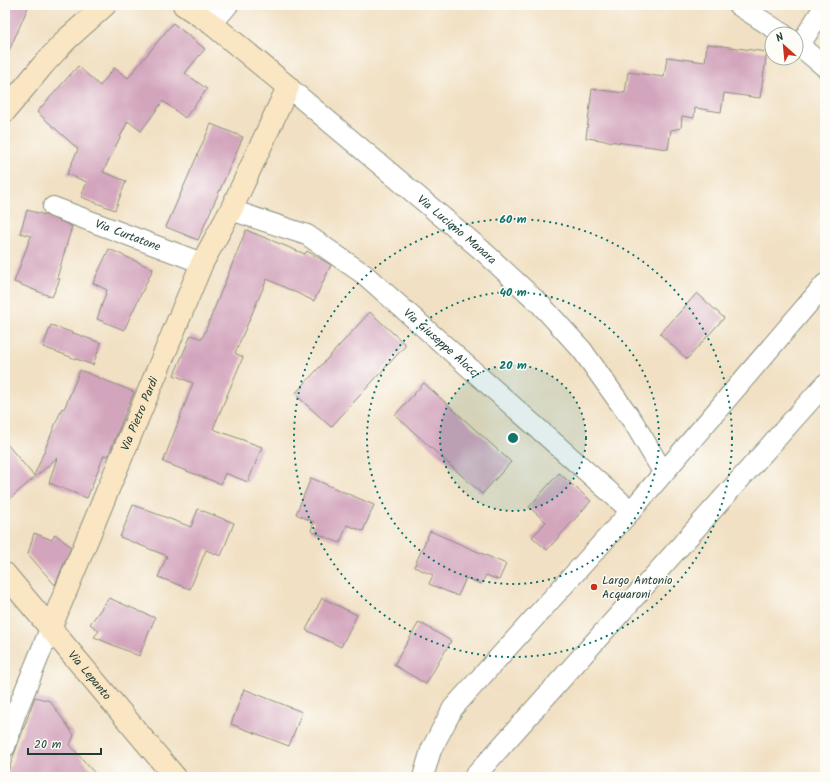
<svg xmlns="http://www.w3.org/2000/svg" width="830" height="782" font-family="Kalam,sans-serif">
	<rect width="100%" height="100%" fill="#fdfcf7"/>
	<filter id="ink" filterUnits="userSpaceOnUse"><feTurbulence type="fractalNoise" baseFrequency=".025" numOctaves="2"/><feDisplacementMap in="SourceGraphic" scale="8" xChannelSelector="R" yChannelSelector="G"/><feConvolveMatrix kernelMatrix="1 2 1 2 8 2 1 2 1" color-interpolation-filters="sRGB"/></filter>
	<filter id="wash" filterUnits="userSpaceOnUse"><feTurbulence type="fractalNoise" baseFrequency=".012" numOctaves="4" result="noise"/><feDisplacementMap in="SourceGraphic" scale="16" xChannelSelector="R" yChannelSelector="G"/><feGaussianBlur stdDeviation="0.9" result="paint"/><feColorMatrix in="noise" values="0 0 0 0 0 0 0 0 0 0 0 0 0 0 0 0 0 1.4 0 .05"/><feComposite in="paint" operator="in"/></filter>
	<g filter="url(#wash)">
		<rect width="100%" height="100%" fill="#f1e0c3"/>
		<g id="blocks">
			<g fill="#d3a5bd">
				<path d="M 5,5 L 29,5 L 5,60 Z"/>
				<path d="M 173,23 L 205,49 L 185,73 L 207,89 L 185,118 L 163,101 L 141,131 L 128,121 L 103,172 L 126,181 L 115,210 L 81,197 L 87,182 L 67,174 L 78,149 L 37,112 L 78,66 L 100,86 L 114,68 L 128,78 Z"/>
				<path d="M 707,44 L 767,52 L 760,98 L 724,93 L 721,112 L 695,108 L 694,118 L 682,116 L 681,128 L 671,130 L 668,149 L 586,138 L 592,89 L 625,93 L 628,72 L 664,77 L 667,57 L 705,62 Z"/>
				<path d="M 211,124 L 243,137 L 198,240 L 166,227 Z"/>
				<path d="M 27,210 L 45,215 L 72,226 L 57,278 L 60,279 L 52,297 L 14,282 L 31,236 L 20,233 Z"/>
				<path d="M 246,230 L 305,254 L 307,251 L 331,265 L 314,301 L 267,279 L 235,353 L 243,357 L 213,429 L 262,447 L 248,482 L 225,473 L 221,484 L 163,462 L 193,383 L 174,375 L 191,335 L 202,339 Z"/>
				<path d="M 109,249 L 153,269 L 124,330 L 97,319 L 107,290 L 93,283 Z"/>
				<path d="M 697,293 L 724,318 L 687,359 L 660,334 Z"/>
				<path d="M 370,312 L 406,345 L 331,427 L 295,394 Z"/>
				<path d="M 51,325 L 101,343 L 93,365 L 43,347 Z"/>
				<path d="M 80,370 L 134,392 L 108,456 L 104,455 L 87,498 L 49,483 L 57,458 L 5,503 L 5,442 L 34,476 L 62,408 L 64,409 Z"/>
				<path d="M 424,383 L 511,462 L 482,494 L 395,415 Z"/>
				<path d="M 559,473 L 591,501 L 547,550 L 532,537 L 546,522 L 529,507 Z"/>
				<path d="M 311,478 L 374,505 L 363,531 L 347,525 L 340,543 L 311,531 L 314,522 L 296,514 Z"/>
				<path d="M 133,505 L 191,527 L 198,509 L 234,523 L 221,556 L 206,550 L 190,589 L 158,577 L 167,556 L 120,537 Z"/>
				<path d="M 430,531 L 506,564 L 499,580 L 486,575 L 481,584 L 466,578 L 458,596 L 429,584 L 433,575 L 414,567 Z"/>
				<path d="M 34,533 L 52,540 L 55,534 L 71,547 L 55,585 L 28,554 Z"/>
				<path d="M 109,598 L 155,618 L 139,656 L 94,637 L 99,631 L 90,624 Z"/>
				<path d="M 322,598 L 357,615 L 341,647 L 306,630 Z"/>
				<path d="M 419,622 L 451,641 L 426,684 L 394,665 Z"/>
				<path d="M 244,689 L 302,712 L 289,746 L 231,724 Z"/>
				<path d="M 35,697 L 50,701 L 74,735 L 70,745 L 98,777 L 6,777 Z"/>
			</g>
		</g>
	</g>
	<g filter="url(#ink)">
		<use href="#blocks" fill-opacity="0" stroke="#888e7c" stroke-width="1"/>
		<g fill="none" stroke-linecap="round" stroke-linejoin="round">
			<g stroke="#888e7c" stroke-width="22">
				<g id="street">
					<path d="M 738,5 L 783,34"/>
					<path d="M 204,12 L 212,24 L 228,5"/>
					<path d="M 796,43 L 825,67"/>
					<path d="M 800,45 L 825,5"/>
					<path id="s1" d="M 288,87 L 484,252 L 541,305 L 582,350 L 634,423 L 663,472"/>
					<path id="s2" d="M 53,207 L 202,263"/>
					<path id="s3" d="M 231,210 L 307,235 L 365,275 L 631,511"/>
					<path d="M 5,747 L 15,715 L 50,629"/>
					<path d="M 423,777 L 431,750 L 453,708 L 631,511 L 825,284"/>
					<path d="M 474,777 L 825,384"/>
				</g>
			</g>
			<g stroke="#888e7c" stroke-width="24">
				<g id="secondary">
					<path d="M 5,111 L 43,65 L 66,40 L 105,5"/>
					<path id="s4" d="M 5,574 L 175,777"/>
					<path id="s5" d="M 50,629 L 202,263 L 231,210 L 288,87 L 212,24 L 184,5"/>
				</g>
			</g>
			<use href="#street" stroke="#fff" stroke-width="20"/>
			<use href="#secondary" stroke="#fbe6c4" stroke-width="22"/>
		</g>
	</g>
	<circle cx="513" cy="438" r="73" fill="#0f766e" fill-opacity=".12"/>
	<g fill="none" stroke="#0f766e" stroke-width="2" stroke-dasharray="2 4">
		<circle cx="513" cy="438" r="73"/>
		<circle cx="513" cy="438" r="146"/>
		<circle cx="513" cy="438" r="219"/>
	</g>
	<circle fill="#c8321e" stroke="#fdfcf7" stroke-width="1.5" cx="594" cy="587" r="4"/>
	<g text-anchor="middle" stroke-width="3" stroke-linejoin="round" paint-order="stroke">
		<g font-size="12" fill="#1f3d34" stroke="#fdfcf7">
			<text dy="4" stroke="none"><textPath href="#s1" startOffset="221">Via Luciano Manara</textPath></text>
			<text dy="4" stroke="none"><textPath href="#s2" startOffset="80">Via Curtatone</textPath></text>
			<text dy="4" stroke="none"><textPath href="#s3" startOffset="253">Via Giuseppe Alocci</textPath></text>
			<text dy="4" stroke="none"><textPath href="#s5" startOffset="233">Via Pietro Pardi</textPath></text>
			<text dy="4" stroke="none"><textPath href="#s4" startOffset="132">Via Lepanto</textPath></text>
		</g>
		<g font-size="12" fill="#1f3d34" stroke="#fdfcf7" text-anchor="start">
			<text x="602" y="584">Largo Antonio<tspan x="602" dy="14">Acquaroni</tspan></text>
		</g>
	</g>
	<circle cx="513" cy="438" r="6" fill="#0f766e" stroke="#fdfcf7" stroke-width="2"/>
	<g font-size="12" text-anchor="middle" font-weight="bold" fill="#0f766e" stroke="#fdfcf7" stroke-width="3" stroke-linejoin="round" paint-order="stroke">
		<text x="513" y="223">60 m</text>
		<text x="513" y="296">40 m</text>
		<text x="513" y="369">20 m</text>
	</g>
	<rect width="830" height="782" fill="none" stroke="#fdfcf7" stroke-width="20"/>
	<g transform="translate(784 46) rotate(333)"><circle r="19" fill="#fdfcf7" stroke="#a4b0a9"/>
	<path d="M0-3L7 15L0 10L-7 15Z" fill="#c8321e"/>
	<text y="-6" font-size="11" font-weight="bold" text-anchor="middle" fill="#1f3d34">N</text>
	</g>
	<path d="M28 748v6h73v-6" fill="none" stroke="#1f3d34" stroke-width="2"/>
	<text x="34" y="748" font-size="12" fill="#1f3d34" stroke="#fdfcf7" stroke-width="3" paint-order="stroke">20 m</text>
</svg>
